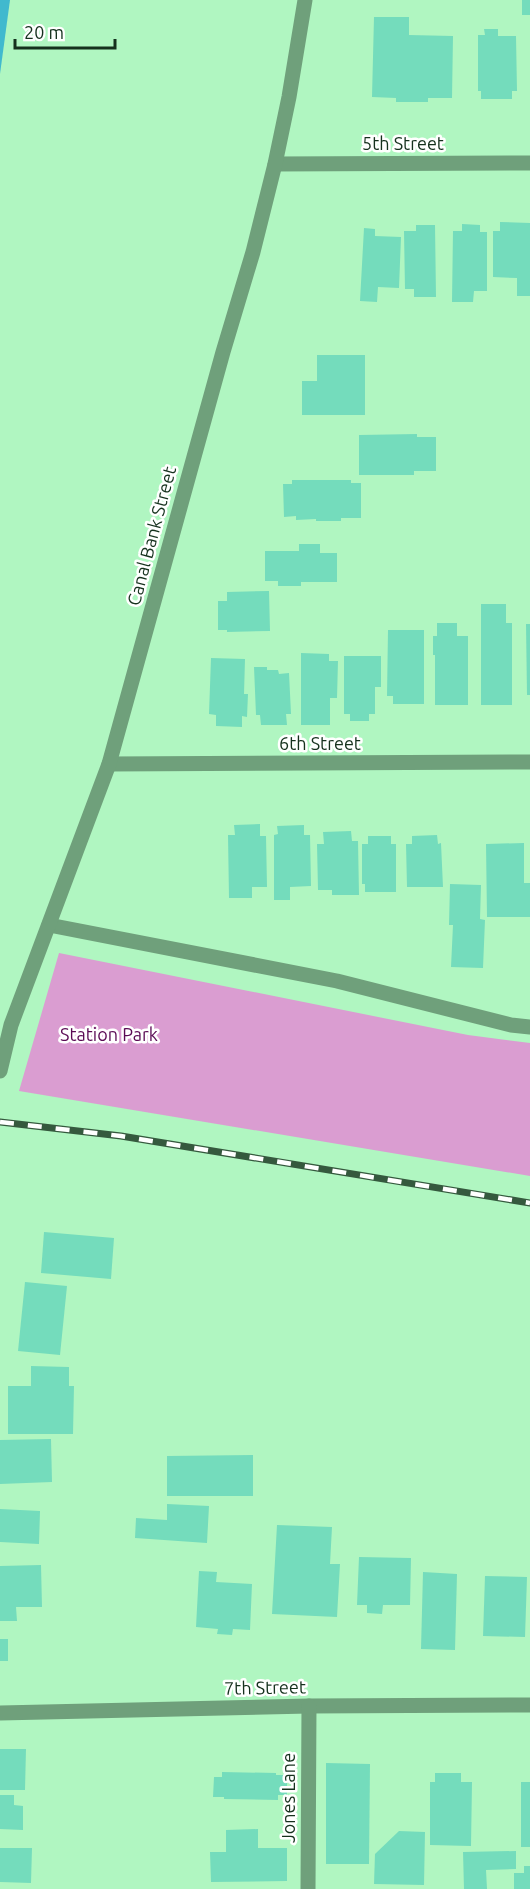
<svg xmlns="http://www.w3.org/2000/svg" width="530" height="1889" font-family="Ubuntu,sans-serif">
	<rect width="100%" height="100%" fill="#b0f6c1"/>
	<path fill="#da9dd1" d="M 59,953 L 468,1035 L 530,1043 L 530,1176 L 19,1091 Z"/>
	<path fill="#41b9ce" d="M 0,0 L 10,0 L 0,74 Z"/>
	<g fill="#74dcbc">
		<rect x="522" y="0" width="8" height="15"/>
		<path d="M 374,17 L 409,17 L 409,35 L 453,36 L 452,98 L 428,98 L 428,102 L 396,102 L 396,98 L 372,97 Z"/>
		<path d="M 484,29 L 498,29 L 498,36 L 516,36 L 517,91 L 512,91 L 512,99 L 481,99 L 481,91 L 478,91 L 478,35 L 485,35 Z"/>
		<path d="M 500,222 L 530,223 L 530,296 L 517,296 L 517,278 L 493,277 L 493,231 L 500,231 Z"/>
		<path d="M 462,224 L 480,225 L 480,232 L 487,232 L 487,291 L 474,291 L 473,302 L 452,302 L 453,231 L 462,231 Z"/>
		<path d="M 416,225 L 435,225 L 436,297 L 414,297 L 414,289 L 405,289 L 404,231 L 416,231 Z"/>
		<path d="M 364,228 L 375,229 L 375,236 L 401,237 L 399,288 L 378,287 L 377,302 L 360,301 Z"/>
		<path d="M 317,355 L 365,355 L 365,415 L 302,415 L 302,381 L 317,381 Z"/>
		<path d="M 417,434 L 417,437 L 436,437 L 436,471 L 414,471 L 414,475 L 359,475 L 359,435 Z"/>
		<path d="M 292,480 L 351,480 L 351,483 L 361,483 L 361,518 L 341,518 L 341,521 L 316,521 L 316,519 L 296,520 L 296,516 L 284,517 L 283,484 L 292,484 Z"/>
		<path d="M 299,544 L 320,544 L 320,553 L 337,553 L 337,582 L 301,582 L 301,586 L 278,586 L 278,581 L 265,581 L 265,551 L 299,551 Z"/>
		<path d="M 269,591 L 270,631 L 227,632 L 227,630 L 218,630 L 218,601 L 227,601 L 227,592 Z"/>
		<path d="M 481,604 L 506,604 L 506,623 L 512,623 L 512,705 L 481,705 Z"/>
		<path d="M 437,623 L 457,623 L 457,636 L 468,636 L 468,705 L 435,705 L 435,655 L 433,655 L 433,636 L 437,636 Z"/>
		<path d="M 526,624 L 530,624 L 530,695 L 527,695 Z"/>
		<path d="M 388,630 L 424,630 L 424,704 L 393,704 L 393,696 L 387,696 Z"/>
		<path d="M 301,653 L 329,654 L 329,661 L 338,661 L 337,698 L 330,698 L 330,725 L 301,725 Z"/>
		<path d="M 344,656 L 381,656 L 381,687 L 375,687 L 375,714 L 369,714 L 369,721 L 350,721 L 350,714 L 344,714 Z"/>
		<path d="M 211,658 L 245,659 L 244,694 L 248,694 L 247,717 L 242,716 L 242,727 L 216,726 L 216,715 L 209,714 Z"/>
		<path d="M 254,667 L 267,667 L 267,670 L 278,670 L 279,674 L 289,673 L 291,714 L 286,714 L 287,725 L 261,725 L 260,715 L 256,715 Z"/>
		<path d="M 260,824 L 260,836 L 266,836 L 267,887 L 252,887 L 252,898 L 229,898 L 228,835 L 235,835 L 234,825 Z"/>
		<path d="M 304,825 L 304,835 L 310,835 L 311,886 L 290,887 L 290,900 L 274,900 L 274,835 L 278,834 L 277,826 Z"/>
		<path d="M 351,831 L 352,841 L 358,841 L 359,895 L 332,895 L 332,890 L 318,890 L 317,844 L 324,844 L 323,832 Z"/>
		<path d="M 437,835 L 438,844 L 441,843 L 443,887 L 407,887 L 406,844 L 412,844 L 412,836 Z"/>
		<path d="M 368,836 L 391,836 L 391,844 L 396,844 L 396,892 L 365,892 L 365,884 L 362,884 L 362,844 L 368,844 Z"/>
		<path d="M 524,843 L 524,883 L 530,883 L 530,917 L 487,917 L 486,844 Z"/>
		<path d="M 450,884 L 481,885 L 480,919 L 485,920 L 483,968 L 451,967 L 453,925 L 449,925 Z"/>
		<path d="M 44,1232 L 114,1238 L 111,1279 L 41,1273 Z"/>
		<path d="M 25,1282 L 67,1286 L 60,1355 L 18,1351 Z"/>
		<path d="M 31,1366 L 69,1367 L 69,1386 L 74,1386 L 73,1434 L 8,1434 L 8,1386 L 31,1386 Z"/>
		<path d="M 51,1439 L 52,1482 L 0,1484 L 0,1440 Z"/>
		<path d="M 253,1455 L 253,1496 L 167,1496 L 167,1456 Z"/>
		<path d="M 167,1504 L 209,1506 L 207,1543 L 135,1538 L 136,1518 L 167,1520 Z"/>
		<path d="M 0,1509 L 40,1511 L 39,1544 L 0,1542 Z"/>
		<path d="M 277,1525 L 332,1527 L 330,1564 L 340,1564 L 337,1617 L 272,1614 Z"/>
		<path d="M 359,1557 L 411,1558 L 410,1605 L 383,1605 L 382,1614 L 367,1613 L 367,1605 L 357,1605 Z"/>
		<path d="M 41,1565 L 42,1607 L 16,1607 L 17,1621 L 0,1621 L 0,1566 Z"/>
		<path d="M 199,1571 L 217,1572 L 216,1582 L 252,1584 L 250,1630 L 233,1629 L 232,1635 L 217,1634 L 218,1629 L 196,1627 Z"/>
		<path d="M 423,1572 L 457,1574 L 455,1650 L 421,1649 Z"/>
		<path d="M 485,1576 L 527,1577 L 525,1637 L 483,1636 Z"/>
		<rect x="0" y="1639" width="8" height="22"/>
		<path d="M 0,1749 L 26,1749 L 25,1790 L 0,1790 Z"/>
		<path d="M 326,1763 L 370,1764 L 369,1864 L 326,1864 Z"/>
		<path d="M 222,1772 L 276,1773 L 276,1775 L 287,1775 L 287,1795 L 278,1795 L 278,1800 L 224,1799 L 224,1797 L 213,1797 L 214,1777 L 222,1777 Z"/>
		<path d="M 435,1773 L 461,1773 L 461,1782 L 472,1782 L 471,1846 L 430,1845 L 430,1782 L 435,1782 Z"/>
		<rect x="521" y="1782" width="9" height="65"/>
		<path d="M 0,1795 L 14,1795 L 14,1805 L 23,1806 L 23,1830 L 0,1829 Z"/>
		<path d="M 258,1829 L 258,1848 L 287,1848 L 287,1881 L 211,1882 L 210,1852 L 226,1852 L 226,1830 Z"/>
		<path d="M 399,1831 L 425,1832 L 424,1885 L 374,1884 L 375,1854 Z"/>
		<path d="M 0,1848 L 32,1848 L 31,1883 L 0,1882 Z"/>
		<path d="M 516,1851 L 516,1869 L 486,1870 L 487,1889 L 464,1889 L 463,1852 Z"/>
		<path d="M 524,1866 L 530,1866 L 530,1889 L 514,1889 L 514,1873 L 524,1873 Z"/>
	</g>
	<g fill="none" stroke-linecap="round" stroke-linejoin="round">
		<path stroke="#6fa07b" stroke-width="15" d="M 49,925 L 337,981 L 511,1025 L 530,1027"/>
		<g stroke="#6fa07b" stroke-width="15">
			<path d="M 275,164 L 530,163"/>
			<path d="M 109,764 L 530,762"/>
			<path d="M 0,1071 L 11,1025 L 109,764 L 223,352 L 253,252 L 275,164 L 289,97 L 305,0"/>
			<path d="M 0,1713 L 309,1706 L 530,1705"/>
			<path d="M 308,1889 L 309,1706"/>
		</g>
		<g stroke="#35593e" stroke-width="7">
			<path id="rail" d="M 0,1122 L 121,1136 L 530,1203"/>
		</g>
		<use href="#rail" stroke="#fff" stroke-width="4.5" stroke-dasharray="14" stroke-linecap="butt"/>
	</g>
	<g text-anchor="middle" stroke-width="5" stroke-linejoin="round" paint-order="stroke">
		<g font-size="18" fill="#15311d" stroke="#fff">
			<text x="403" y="150">5th Street</text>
			<text transform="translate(152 536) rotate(-75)" y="6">Canal Bank Street</text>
			<text x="320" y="750">6th Street</text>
			<text transform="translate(265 1688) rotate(-1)" y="6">7th Street</text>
			<text transform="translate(289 1798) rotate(-90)" y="6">Jones Lane</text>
		</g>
		<g font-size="18" fill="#5a0a54" stroke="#fff">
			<text x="109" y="1041">Station Park</text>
		</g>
	</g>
	<path d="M15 39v9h100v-9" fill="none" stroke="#15311d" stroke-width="3"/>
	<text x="24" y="39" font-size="18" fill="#15311d" stroke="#ffffff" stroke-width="4.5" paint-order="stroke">20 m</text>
</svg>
